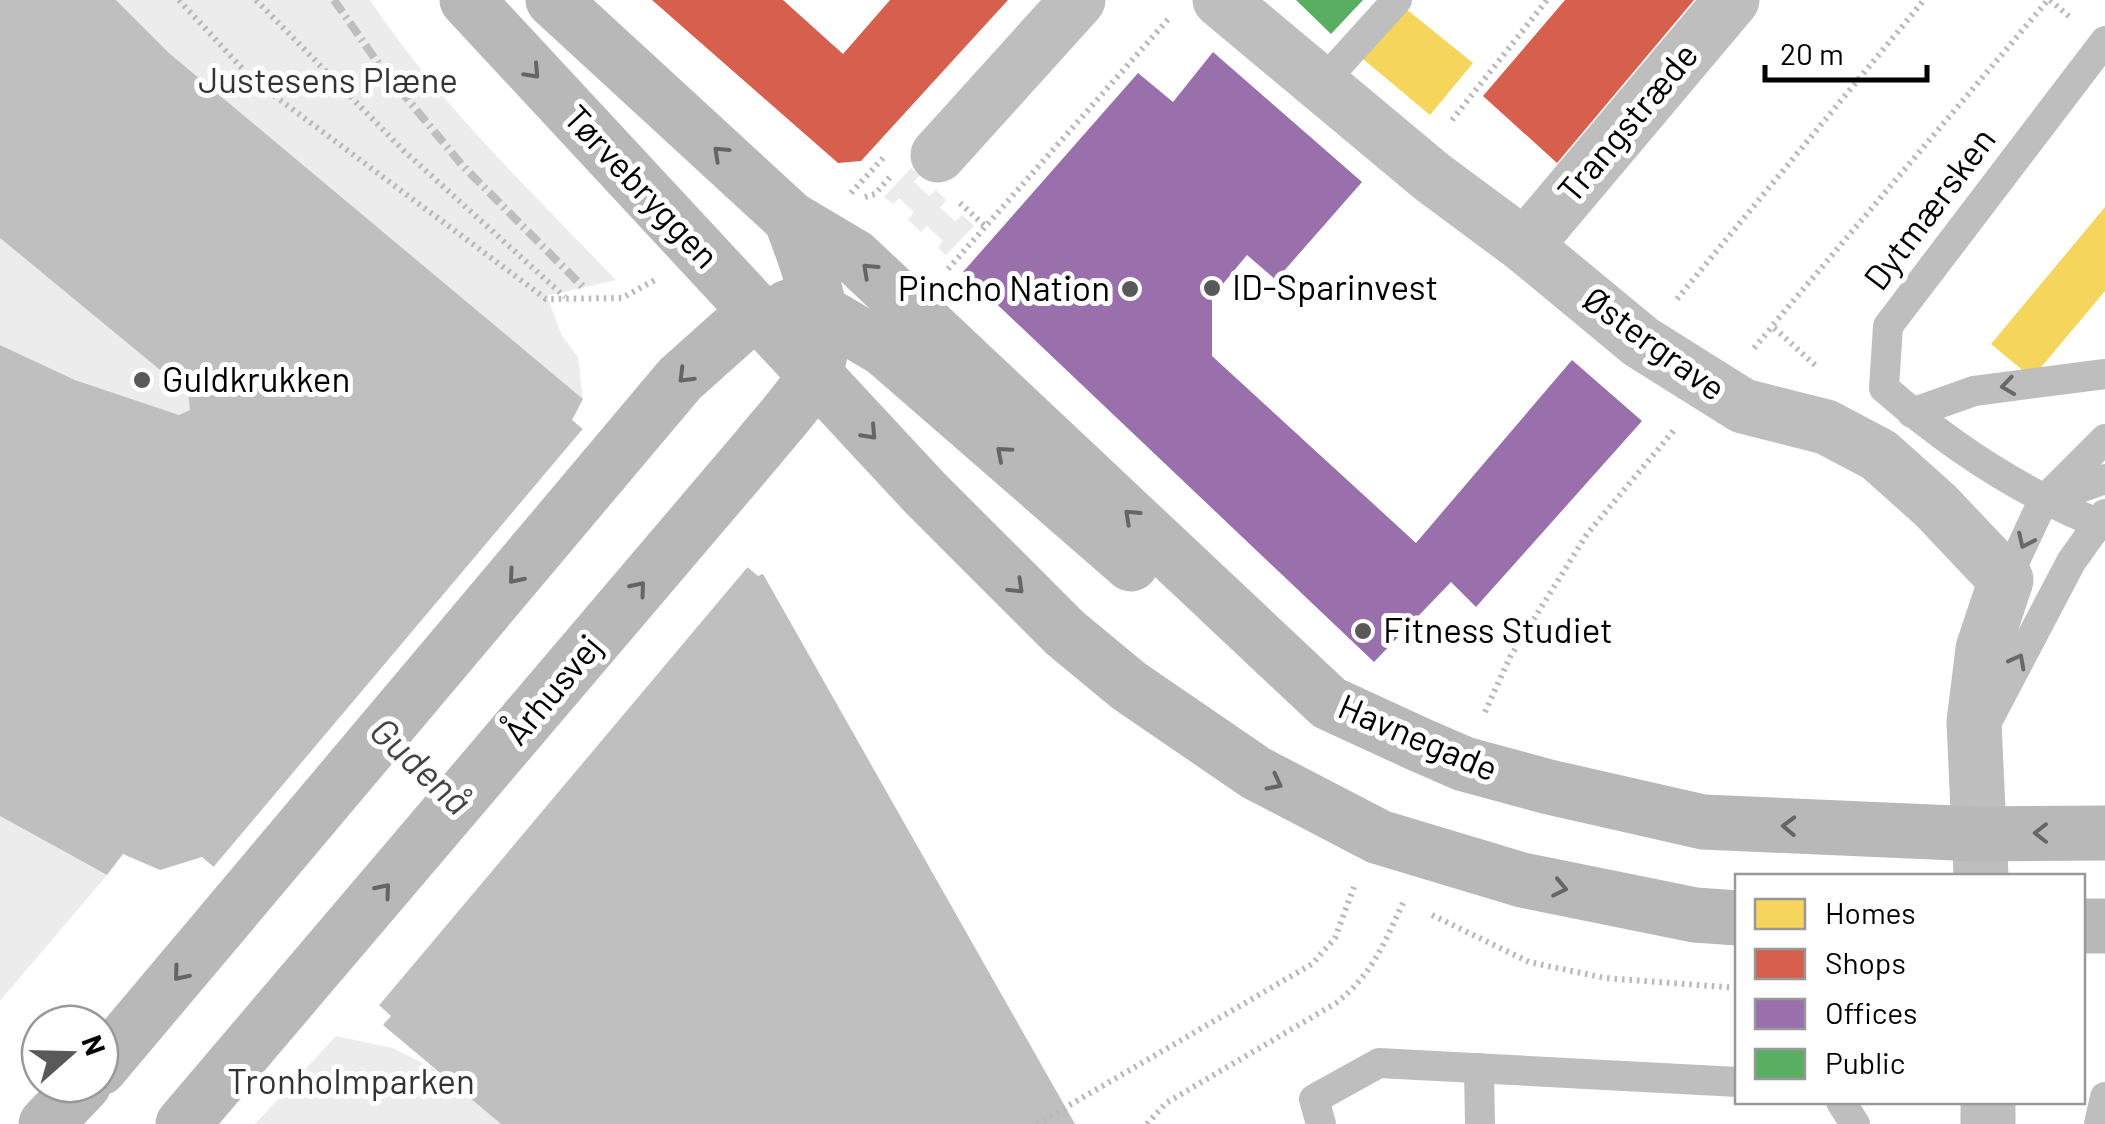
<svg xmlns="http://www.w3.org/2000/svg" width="2105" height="1124" font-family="Barlow,sans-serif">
	<rect width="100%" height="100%" fill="#fff"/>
	<g fill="#ececec">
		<path d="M 116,0 L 370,0 C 439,104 530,190 616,280 L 547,296 L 562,336 L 578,357 L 583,399 L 169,53 Z"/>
		<path d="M 911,168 L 920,175 L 914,182 L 929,196 L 936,190 L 946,200 L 940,208 L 955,221 L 962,215 L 974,226 L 946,255 L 938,248 L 943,241 L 927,226 L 921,232 L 908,220 L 914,212 L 899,198 L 893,204 L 884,197 Z"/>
		<path d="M 0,238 L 188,393 L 191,410 L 179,415 L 75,380 L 0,345 Z"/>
		<path d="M 0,816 L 107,875 L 0,1001 Z"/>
		<path d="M 336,1036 L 393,1048 L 438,1071 L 501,1124 L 255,1124 Z"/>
	</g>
	<path fill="#bfbfbf" d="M 0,0 L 116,0 L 169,53 L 583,399 L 572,420 L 758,576 L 763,574 L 1075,1124 L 501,1124 L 383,1025 L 391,1016 L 380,1006 L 202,857 L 160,870 L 123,854 L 107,875 L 0,816 L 0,345 L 75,380 L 179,415 L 190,410 L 188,393 L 0,238 Z"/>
	<path fill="#fff" d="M 586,425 L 751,563 L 376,1009 L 211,870 Z"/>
	<g fill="#f6d55c">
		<path d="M 1400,4 L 1473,63 L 1430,115 L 1357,54 Z"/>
		<path d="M 2105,207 L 2105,291 L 2032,378 L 1991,344 Z"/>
	</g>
	<g fill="#d6604d">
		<path d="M 652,0 L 783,0 L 843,54 L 890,0 L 1008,0 L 861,161 L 838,163 Z"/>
		<path d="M 1565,0 L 1694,0 L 1557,163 L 1483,96 Z"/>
	</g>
	<path fill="#9970ab" d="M 1213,52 L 1362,182 L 1276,280 L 1247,255 L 1212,297 L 1212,356 L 1416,543 L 1572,360 L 1642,421 L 1476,607 L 1451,582 L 1374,662 L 963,272 L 1138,73 L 1173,102 Z"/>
	<path fill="#5aae61" d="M 1296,0 L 1363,0 L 1331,34 Z"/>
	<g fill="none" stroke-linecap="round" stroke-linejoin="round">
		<g stroke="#b9b9b9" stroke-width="6" stroke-dasharray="2.5 5" stroke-linecap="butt">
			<path d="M 179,0 L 252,79 L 546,299 L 622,298 L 655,280"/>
			<path d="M 256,0 L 403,150 L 565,297"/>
			<path d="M 2050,0 L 2072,19"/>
			<path d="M 1452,120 L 1547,0"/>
			<path d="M 851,193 L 883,158"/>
			<path d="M 865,197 L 875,194 L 890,177"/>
			<path d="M 960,203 L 985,226"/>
			<path d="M 948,269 L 1171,16"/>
			<path d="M 1677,299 L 1924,0"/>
			<path d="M 1754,348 L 1772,327"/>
			<path d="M 1815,365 L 1772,326 L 2048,0"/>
			<path d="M 1485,712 L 1510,657 L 1587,534 L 1675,429"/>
			<path d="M 1432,915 L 1529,962 L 1605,978 L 1738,988"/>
			<path d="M 1037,1124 L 1312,964 L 1335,938 L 1354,887"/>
			<path d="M 1147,1124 L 1166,1103 L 1336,1003 C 1373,974 1384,943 1403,903"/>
		</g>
		<g stroke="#bebebe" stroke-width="30">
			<path d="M 2105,41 L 1888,326 L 1884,388 C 1949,445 2025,495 2105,526"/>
			<path d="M 1321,84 L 1397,0"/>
			<path d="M 1912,413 L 1974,391 L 2105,374"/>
			<path d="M 2051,498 L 2105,479"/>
			<path d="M 2006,580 L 2043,501 L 2105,439"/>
			<path d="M 1989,718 L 2071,562 L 2105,514"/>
			<path d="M 1479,1068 L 1480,1124"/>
			<path d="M 1841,1102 L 1855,1124"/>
			<path d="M 1321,1124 L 1314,1099 L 1379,1063 L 1738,1082"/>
			<path d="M 2099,1124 L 2105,1097"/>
		</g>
		<g stroke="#bebebe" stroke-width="55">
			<path d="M 1220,0 L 1432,177 L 1525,246 L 1641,342 L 1743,406 L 1826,427 L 1879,455 L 1936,506 L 2006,580 L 1983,649 L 1974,722 L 1981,876"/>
			<path d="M 938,155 L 1078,0"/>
			<path d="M 1525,246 L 1732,0"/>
			<path d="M 1988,1124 L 1988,1102"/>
		</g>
		<g stroke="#b8b8b8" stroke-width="55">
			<path d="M 467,0 L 924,492 L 1065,633 L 1129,686 L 1256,773 L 1379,837 L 1522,880 L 1695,915 L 1738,918"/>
			<path d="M 553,0 L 791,219 L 855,257 L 1329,703 L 1418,744 L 1464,764 L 1549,787 L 1703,822 L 1978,834 L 2105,833"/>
			<path d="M 788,307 L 818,310 L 884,349 L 1131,564"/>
			<path d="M 2082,926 L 2105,926"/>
			<path d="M 100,1068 L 680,379 L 756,311"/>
			<path d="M 46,1124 L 84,1084"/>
			<path d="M 183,1124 L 758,448 C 773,429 807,393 815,372 C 834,326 807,263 791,219"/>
		</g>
		<path stroke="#bebebe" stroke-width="8" stroke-dasharray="15 5 2.5 5" stroke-linecap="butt" d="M 334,0 L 380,66 L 462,165 L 584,288"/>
	</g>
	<defs><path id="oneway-chevron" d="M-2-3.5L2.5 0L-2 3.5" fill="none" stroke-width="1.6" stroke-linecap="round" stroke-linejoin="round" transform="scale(2.5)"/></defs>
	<g stroke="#656565">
		<use href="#oneway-chevron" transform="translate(533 72) rotate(47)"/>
		<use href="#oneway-chevron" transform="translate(720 153) rotate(-137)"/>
		<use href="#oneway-chevron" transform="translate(869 270) rotate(-137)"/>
		<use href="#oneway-chevron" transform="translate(685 376) rotate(135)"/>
		<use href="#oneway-chevron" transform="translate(870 433) rotate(47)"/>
		<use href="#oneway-chevron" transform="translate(1003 453) rotate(-139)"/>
		<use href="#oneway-chevron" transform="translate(1131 516) rotate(-137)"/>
		<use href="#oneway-chevron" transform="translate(515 577) rotate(130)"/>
		<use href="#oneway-chevron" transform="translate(1017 587) rotate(44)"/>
		<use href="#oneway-chevron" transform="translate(639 588) rotate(-50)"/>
		<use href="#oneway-chevron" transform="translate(1275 783) rotate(27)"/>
		<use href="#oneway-chevron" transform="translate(1789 826) rotate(-178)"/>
		<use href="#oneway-chevron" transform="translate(2041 833) rotate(180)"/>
		<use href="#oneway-chevron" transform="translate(1560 888) rotate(12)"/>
		<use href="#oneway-chevron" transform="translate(384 890) rotate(-50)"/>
		<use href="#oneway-chevron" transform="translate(180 974) rotate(130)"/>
	</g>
	<g stroke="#686868">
		<use href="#oneway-chevron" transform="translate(2008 386) rotate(172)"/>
		<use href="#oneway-chevron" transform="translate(2025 541) rotate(115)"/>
		<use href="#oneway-chevron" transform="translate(2018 661) rotate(-62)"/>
	</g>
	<g fill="#595959" stroke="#fff" stroke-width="4">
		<circle cx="1212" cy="288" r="10"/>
		<circle cx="1130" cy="289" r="10"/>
		<circle cx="142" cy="380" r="10"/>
		<circle cx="1363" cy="631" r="10"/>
	</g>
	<g text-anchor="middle" stroke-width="10" stroke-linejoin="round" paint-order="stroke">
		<g font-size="35" fill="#333" stroke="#fff">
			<text x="328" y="93">Justesens Plæne</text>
			<text x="351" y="1094">Tronholmparken</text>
		</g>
		<g font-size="35" fill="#000" stroke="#fff">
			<text transform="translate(1628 123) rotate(-50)" y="12">Trangstræde</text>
			<text transform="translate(641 187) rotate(47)" y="12">Tørvebryggen</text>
			<text transform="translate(1930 209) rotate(-53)" y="12">Dytmærsken</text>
			<text transform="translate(1654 344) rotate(36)" y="12">Østergrave</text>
			<text transform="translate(553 690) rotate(-50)" y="12">Århusvej</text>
			<text transform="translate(1418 738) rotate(23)" y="12">Havnegade</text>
		</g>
		<g font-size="35" fill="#000" stroke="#fff" text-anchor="start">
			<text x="1232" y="300">ID-Sparinvest</text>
			<text x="1110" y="301" text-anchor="end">Pincho Nation</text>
			<text x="162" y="392">Guldkrukken</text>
			<text x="1383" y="643">Fitness Studiet</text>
		</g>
		<g font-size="38" font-style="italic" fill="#444" stroke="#fff">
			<text transform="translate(420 766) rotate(43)" y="13">Gudenå</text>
		</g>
	</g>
	<rect x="1735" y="874" width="350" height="230" fill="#ffffff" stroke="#999999" stroke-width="2.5"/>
	<rect x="1755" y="899" width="50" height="30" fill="#f6d55c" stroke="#999999" stroke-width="2.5"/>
	<text x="1825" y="924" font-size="30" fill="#000000">Homes</text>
	<rect x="1755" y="949" width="50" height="30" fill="#d6604d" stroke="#999999" stroke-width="2.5"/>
	<text x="1825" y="974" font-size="30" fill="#000000">Shops</text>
	<rect x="1755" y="999" width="50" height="30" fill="#9970ab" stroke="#999999" stroke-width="2.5"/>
	<text x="1825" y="1024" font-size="30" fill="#000000">Offices</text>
	<rect x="1755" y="1049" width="50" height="30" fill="#5aae61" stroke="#999999" stroke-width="2.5"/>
	<text x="1825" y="1074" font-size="30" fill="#000000">Public</text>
	<g transform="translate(70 1054) rotate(70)"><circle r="48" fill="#ffffff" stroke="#999999" stroke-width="2.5"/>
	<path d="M0-8L18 38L0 25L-18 38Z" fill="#595959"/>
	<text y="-15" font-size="28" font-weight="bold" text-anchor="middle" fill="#000000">N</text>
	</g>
	<path d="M1765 65v15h162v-15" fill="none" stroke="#000000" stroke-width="5"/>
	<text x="1780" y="65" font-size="30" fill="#000000" stroke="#ffffff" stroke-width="8" paint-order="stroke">20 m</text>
</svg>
